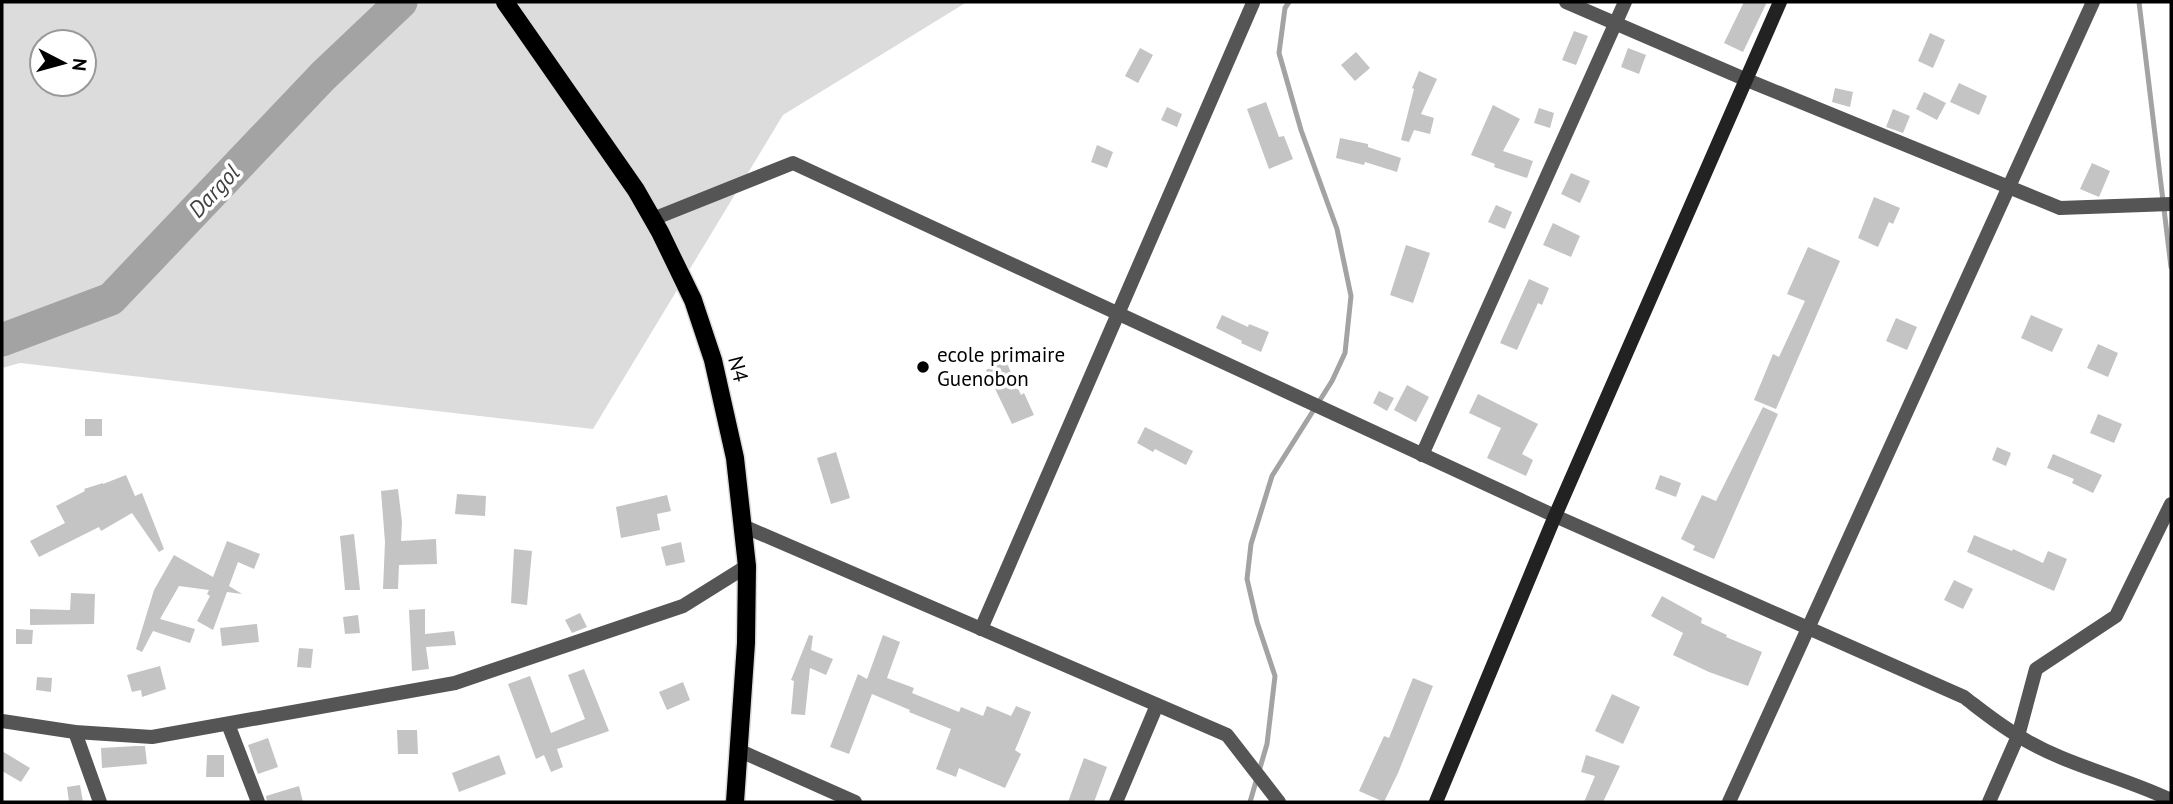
<svg xmlns="http://www.w3.org/2000/svg" width="2173" height="804" font-family="'PT Sans',sans-serif">
	<rect width="100%" height="100%" fill="#fff"/>
	<path fill="#dcdcdc" fill-rule="evenodd" d="M 2,2 L 967,2 L 783,115 L 593,429 L 20,363 L 2,368 ZM 42,42 L 84,42 L 84,84 L 42,84 Z"/>
	<g fill="none" stroke-linecap="round" stroke-linejoin="round">
		<g stroke="#a3a3a3" stroke-width="5">
			<path d="M 2139,2 L 2171,267"/>
			<path d="M 1250,802 L 1267,744 L 1275,676 L 1257,622 L 1247,579 L 1251,544 L 1272,476 L 1332,381 L 1345,353 L 1351,296 L 1337,229 L 1301,130 L 1279,53 L 1285,8 L 1289,2"/>
		</g>
		<path stroke="#a3a3a3" stroke-width="33" d="M 2,340 L 111,299 L 323,76 L 401,2"/>
	</g>
	<g fill="#c4c4c4">
		<path d="M 1744,2 L 1767,2 L 1743,52 L 1724,43 Z"/>
		<path d="M 1574,31 L 1588,36 L 1576,65 L 1562,60 Z"/>
		<path d="M 1930,33 L 1945,40 L 1933,68 L 1918,61 Z"/>
		<path d="M 1140,48 L 1153,55 L 1138,83 L 1125,76 Z"/>
		<path d="M 1628,48 L 1646,55 L 1639,74 L 1621,67 Z"/>
		<path d="M 1356,52 L 1370,68 L 1355,81 L 1341,65 Z"/>
		<path d="M 1419,71 L 1437,79 L 1421,114 L 1434,118 L 1430,134 L 1414,130 L 1409,142 L 1401,140 L 1414,89 L 1412,88 Z"/>
		<path d="M 1959,83 L 1987,96 L 1979,115 L 1950,102 Z"/>
		<path d="M 1835,88 L 1853,92 L 1850,107 L 1832,102 Z"/>
		<path d="M 1924,92 L 1946,103 L 1937,120 L 1916,109 Z"/>
		<path d="M 1266,102 L 1279,137 L 1284,136 L 1293,159 L 1269,169 L 1247,109 Z"/>
		<path d="M 1493,105 L 1520,119 L 1503,151 L 1533,161 L 1527,178 L 1494,167 L 1495,164 L 1471,155 Z"/>
		<path d="M 1167,107 L 1182,114 L 1177,127 L 1161,120 Z"/>
		<path d="M 1539,108 L 1554,113 L 1550,128 L 1534,123 Z"/>
		<path d="M 1893,109 L 1910,116 L 1903,133 L 1886,127 Z"/>
		<path d="M 1340,138 L 1368,144 L 1368,147 L 1401,158 L 1397,172 L 1365,162 L 1364,165 L 1336,158 Z"/>
		<path d="M 1097,145 L 1113,152 L 1107,168 L 1091,162 Z"/>
		<path d="M 2092,163 L 2110,171 L 2099,197 L 2080,189 Z"/>
		<path d="M 1571,173 L 1590,181 L 1580,203 L 1561,194 Z"/>
		<path d="M 1874,197 L 1900,208 L 1893,224 L 1889,222 L 1878,247 L 1858,238 Z"/>
		<path d="M 1496,205 L 1512,212 L 1505,229 L 1488,222 Z"/>
		<path d="M 1553,223 L 1580,236 L 1571,257 L 1543,245 Z"/>
		<path d="M 1406,245 L 1430,253 L 1413,303 L 1390,295 Z"/>
		<path d="M 1808,247 L 1840,261 L 1776,409 L 1754,400 L 1773,354 L 1779,357 L 1805,301 L 1787,294 Z"/>
		<path d="M 1529,279 L 1549,288 L 1542,305 L 1538,303 L 1517,350 L 1500,343 Z"/>
		<path d="M 1222,315 L 1248,327 L 1249,324 L 1269,332 L 1261,352 L 1241,343 L 1242,341 L 1216,328 Z"/>
		<path d="M 2031,315 L 2063,329 L 2052,352 L 2021,338 Z"/>
		<path d="M 1896,318 L 1917,327 L 1907,350 L 1886,341 Z"/>
		<path d="M 2098,344 L 2118,353 L 2108,377 L 2087,368 Z"/>
		<path d="M 1006,361 L 1021,395 L 1024,393 L 1034,415 L 1012,424 L 986,370 Z"/>
		<path d="M 1407,385 L 1429,397 L 1416,422 L 1394,410 Z"/>
		<path d="M 1379,391 L 1394,398 L 1387,411 L 1373,403 Z"/>
		<path d="M 1478,394 L 1538,424 L 1522,454 L 1533,460 L 1526,476 L 1487,458 L 1501,428 L 1469,413 Z"/>
		<path d="M 1763,407 L 1778,414 L 1714,559 L 1693,550 L 1695,546 L 1681,539 L 1702,495 L 1716,501 Z"/>
		<path d="M 2098,414 L 2122,424 L 2114,443 L 2090,433 Z"/>
		<rect x="85" y="419" width="17" height="17"/>
		<path d="M 1145,427 L 1193,451 L 1186,465 L 1155,449 L 1153,452 L 1137,443 Z"/>
		<path d="M 1997,447 L 2011,453 L 2006,466 L 1992,460 Z"/>
		<path d="M 836,452 L 850,498 L 831,504 L 817,458 Z"/>
		<path d="M 2053,454 L 2102,475 L 2093,493 L 2072,483 L 2074,479 L 2047,468 Z"/>
		<path d="M 126,475 L 135,496 L 142,493 L 164,549 L 159,552 L 132,513 L 101,531 L 99,527 L 39,557 L 30,541 L 65,523 L 56,506 L 85,491 L 84,489 L 103,483 L 103,484 Z"/>
		<path d="M 1660,475 L 1681,483 L 1676,497 L 1655,489 Z"/>
		<path d="M 398,489 L 402,522 L 401,541 L 436,539 L 437,564 L 399,565 L 398,589 L 383,589 L 385,542 L 381,491 Z"/>
		<path d="M 457,494 L 486,496 L 485,516 L 455,514 Z"/>
		<path d="M 667,495 L 671,511 L 657,514 L 660,530 L 621,538 L 616,507 Z"/>
		<path d="M 354,534 L 360,590 L 345,590 L 340,536 Z"/>
		<path d="M 1974,535 L 2012,551 L 2013,549 L 2043,563 L 2048,551 L 2067,559 L 2054,591 L 1967,552 Z"/>
		<path d="M 227,541 L 260,554 L 254,569 L 238,562 L 229,586 L 242,594 L 227,592 L 213,630 L 197,621 L 210,596 L 207,594 L 209,590 L 179,586 L 160,619 L 195,629 L 190,643 L 153,631 L 142,652 L 136,649 L 154,590 L 174,555 L 213,577 Z"/>
		<path d="M 681,542 L 685,562 L 666,566 L 661,547 Z"/>
		<path d="M 514,549 L 532,551 L 527,605 L 511,603 Z"/>
		<path d="M 1954,580 L 1973,589 L 1963,609 L 1944,600 Z"/>
		<path d="M 71,593 L 95,594 L 94,624 L 30,625 L 30,609 L 70,610 Z"/>
		<path d="M 1662,596 L 1702,618 L 1701,623 L 1727,635 L 1726,637 L 1762,652 L 1748,686 L 1709,672 L 1673,655 L 1683,633 L 1651,616 Z"/>
		<path d="M 425,609 L 425,634 L 454,631 L 456,645 L 426,647 L 429,669 L 412,671 L 409,610 Z"/>
		<path d="M 580,613 L 587,627 L 572,633 L 565,620 Z"/>
		<path d="M 358,615 L 360,633 L 345,634 L 343,617 Z"/>
		<path d="M 257,624 L 259,642 L 222,646 L 220,628 Z"/>
		<path d="M 16,629 L 33,630 L 32,644 L 16,644 Z"/>
		<path d="M 809,635 L 813,636 L 811,650 L 833,659 L 826,675 L 810,668 L 805,715 L 791,714 L 794,681 L 791,680 Z"/>
		<path d="M 883,635 L 900,642 L 887,678 L 914,688 L 912,693 L 959,712 L 961,707 L 983,716 L 987,706 L 1011,716 L 1016,706 L 1031,712 L 1015,750 L 1021,754 L 1005,788 L 959,768 L 956,777 L 936,769 L 951,729 L 909,712 L 910,710 L 872,694 L 849,754 L 830,747 L 858,674 L 867,679 Z"/>
		<path d="M 299,648 L 313,649 L 311,668 L 297,667 Z"/>
		<path d="M 160,666 L 166,689 L 142,697 L 141,690 L 132,692 L 127,675 Z"/>
		<path d="M 584,669 L 609,731 L 557,749 L 563,767 L 551,772 L 544,755 L 536,759 L 508,684 L 530,676 L 551,733 L 585,719 L 568,675 Z"/>
		<path d="M 37,677 L 52,678 L 51,692 L 36,690 Z"/>
		<path d="M 1413,678 L 1433,686 L 1398,773 L 1384,802 L 1359,791 L 1384,736 L 1389,738 Z"/>
		<path d="M 683,682 L 690,700 L 667,710 L 659,692 Z"/>
		<path d="M 1612,694 L 1640,707 L 1623,744 L 1595,731 Z"/>
		<path d="M 397,730 L 417,730 L 418,754 L 398,754 Z"/>
		<path d="M 268,738 L 278,767 L 258,774 L 248,745 Z"/>
		<path d="M 136,746 L 145,746 L 147,764 L 102,768 L 101,748 Z"/>
		<path d="M 2,751 L 30,768 L 21,782 L 2,771 Z"/>
		<path d="M 207,755 L 224,755 L 224,777 L 206,777 Z"/>
		<path d="M 499,755 L 506,774 L 459,792 L 452,773 Z"/>
		<path d="M 1586,755 L 1620,766 L 1603,802 L 1584,802 L 1595,776 L 1581,772 Z"/>
		<path d="M 1084,758 L 1107,767 L 1094,802 L 1068,802 Z"/>
		<path d="M 80,785 L 83,802 L 69,802 L 67,787 Z"/>
		<path d="M 299,786 L 303,802 L 267,802 L 266,796 Z"/>
	</g>
	<g fill="none" stroke-linecap="round" stroke-linejoin="round">
		<g stroke="#dbdbdb" stroke-width="21">
			<path id="primary" d="M 505,2 L 636,190 L 660,232 L 693,300 L 713,360 L 735,458 L 747,566 L 746,643 L 735,802"/>
		</g>
		<g stroke="#555" stroke-width="14">
			<path d="M 1566,2 L 1747,80 L 2060,208 L 2171,204"/>
			<path d="M 653,219 L 793,163 L 1555,516 L 1964,697 C 1981,710 1998,724 2017,735 C 2064,765 2121,776 2171,800"/>
			<path d="M 1422,455 L 1625,2"/>
			<path d="M 743,526 L 1227,735 L 1279,802"/>
			<path d="M 981,629 L 1253,3"/>
			<path d="M 2,721 L 75,732 L 152,737 L 455,683 L 683,606 L 747,566"/>
			<path d="M 228,724 L 258,802"/>
			<path d="M 75,732 L 100,802"/>
			<path d="M 738,750 L 855,802"/>
			<path d="M 1116,802 L 1157,705"/>
			<path d="M 1729,802 L 2093,2"/>
			<path d="M 1989,802 L 2018,736 L 2036,669 L 2116,616 L 2171,504"/>
		</g>
		<path stroke="#222" stroke-width="14" d="M 1436,802 L 1555,516 L 1780,2"/>
		<use href="#primary" stroke="#000" stroke-width="18"/>
	</g>
	<circle fill="#000" stroke="#fff" stroke-width="2.5" cx="923" cy="367" r="7"/>
	<g text-anchor="middle" stroke-width="7" stroke-linejoin="round" paint-order="stroke">
		<g font-size="21" fill="#000" stroke="#fff" text-anchor="start">
			<text x="937" y="362">ecole primaire<tspan x="937" dy="24">Guenobon</tspan></text>
		</g>
		<g font-size="21" fill="#000" stroke="#fff">
			<text transform="translate(738 369) rotate(76)" y="7">N4</text>
		</g>
		<g font-size="23" font-style="italic" fill="#444" stroke="#fff">
			<text transform="translate(214 191) rotate(-47)" y="8">Dargol</text>
		</g>
	</g>
	<rect width="2173" height="804" fill="none" stroke="#000000" stroke-width="7"/>
	<g transform="translate(63 63) rotate(96)"><circle r="33" fill="#ffffff" stroke="#999999" stroke-width="2"/>
	<path d="M0-5L12 26L0 18L-12 26Z" fill="#000000"/>
	<text y="-10" font-size="19" font-weight="bold" text-anchor="middle" fill="#000000">N</text>
	</g>
</svg>
